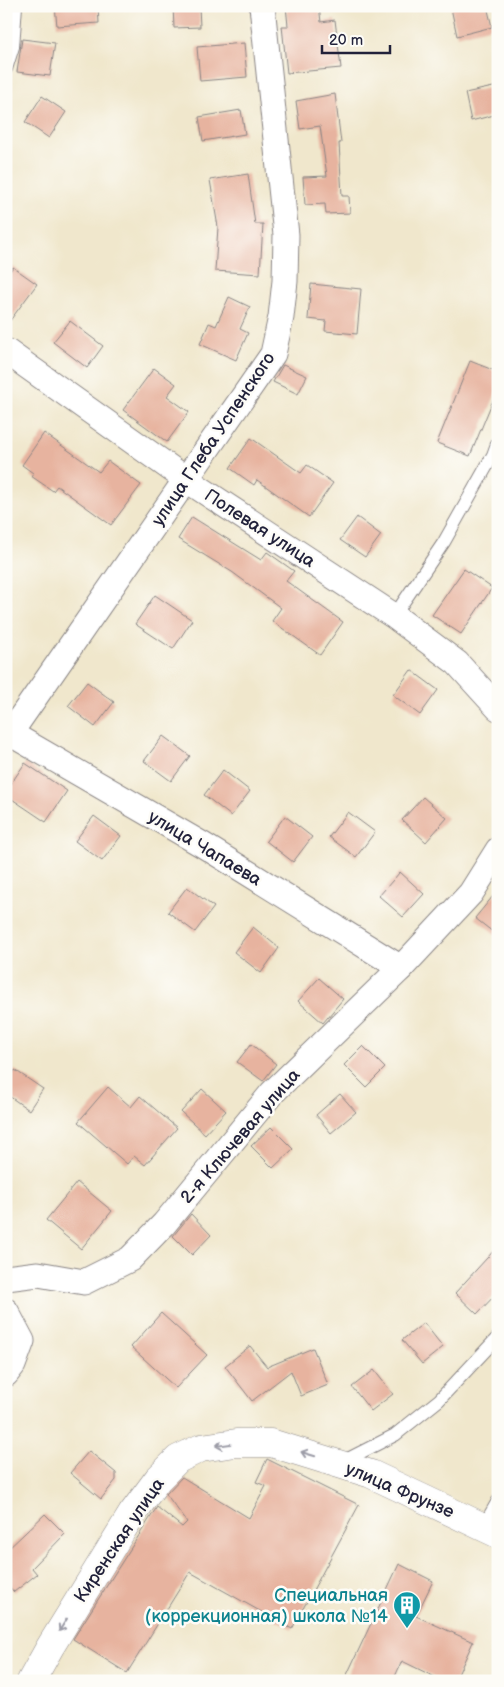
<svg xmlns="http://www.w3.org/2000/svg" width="504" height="1687" font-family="'Balsamiq Sans',sans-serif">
	<rect width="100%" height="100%" fill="#fdfcf7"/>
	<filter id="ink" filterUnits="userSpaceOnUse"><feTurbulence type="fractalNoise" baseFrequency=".02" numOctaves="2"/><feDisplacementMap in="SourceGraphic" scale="10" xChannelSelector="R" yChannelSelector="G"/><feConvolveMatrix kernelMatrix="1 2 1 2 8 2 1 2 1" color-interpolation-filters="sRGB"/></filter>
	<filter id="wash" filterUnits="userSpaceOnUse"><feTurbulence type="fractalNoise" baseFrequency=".0096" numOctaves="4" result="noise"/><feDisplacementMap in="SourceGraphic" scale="20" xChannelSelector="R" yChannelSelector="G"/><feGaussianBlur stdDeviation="1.12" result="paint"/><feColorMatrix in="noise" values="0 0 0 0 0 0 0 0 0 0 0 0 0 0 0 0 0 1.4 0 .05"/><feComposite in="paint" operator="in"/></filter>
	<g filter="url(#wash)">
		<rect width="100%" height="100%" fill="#f0e7cc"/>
		<g id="blocks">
			<g fill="#e7b39f">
				<path d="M 55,6 L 98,6 L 99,23 L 57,26 Z"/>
				<path d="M 173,6 L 199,6 L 200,27 L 174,28 Z"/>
				<path d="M 286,6 L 319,6 L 321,22 L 335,20 L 341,68 L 287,73 L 282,26 L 288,26 Z"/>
				<path d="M 460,6 L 487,6 L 492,27 L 457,36 L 451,8 Z"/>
				<path d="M 22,39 L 55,43 L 50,76 L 17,72 Z"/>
				<path d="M 244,43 L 247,77 L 200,81 L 197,47 Z"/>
				<path d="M 498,86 L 498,114 L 471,121 L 465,93 Z"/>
				<path d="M 335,94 L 341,143 L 339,143 L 342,196 L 349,196 L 350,213 L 326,214 L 325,204 L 305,205 L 303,177 L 327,176 L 320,126 L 300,129 L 296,101 Z"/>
				<path d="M 42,96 L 66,112 L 49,138 L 25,122 Z"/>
				<path d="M 241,110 L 245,134 L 203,141 L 199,117 Z"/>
				<path d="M 248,174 L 255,224 L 263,224 L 260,274 L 215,271 L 218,227 L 210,180 Z"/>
				<path d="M 13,267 L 37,284 L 6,326 L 6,276 Z"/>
				<path d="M 311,284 L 361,289 L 357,334 L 325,331 L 326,321 L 308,319 Z"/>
				<path d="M 229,297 L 250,307 L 240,329 L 248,333 L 236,360 L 200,344 L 209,323 L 216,326 Z"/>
				<path d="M 70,321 L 103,346 L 87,368 L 53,342 Z"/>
				<path d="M 470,361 L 498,372 L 498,388 L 470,456 L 437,443 Z"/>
				<path d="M 283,365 L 307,376 L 298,394 L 273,382 Z"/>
				<path d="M 154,368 L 176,384 L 167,396 L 189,412 L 167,442 L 123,410 Z"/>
				<path d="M 44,433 L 99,472 L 108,461 L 141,485 L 111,525 L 57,486 L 53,491 L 31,476 L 33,473 L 22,465 Z"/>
				<path d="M 251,438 L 301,473 L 307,465 L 333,483 L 309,517 L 257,480 L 254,485 L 230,468 Z"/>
				<path d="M 192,517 L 261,560 L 267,552 L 294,571 L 286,581 L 343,622 L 320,655 L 272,621 L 281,608 L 232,572 L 178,539 Z"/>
				<path d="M 357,517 L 381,535 L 365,557 L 340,540 Z"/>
				<path d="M 464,569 L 492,588 L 461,634 L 432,615 Z"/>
				<path d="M 155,595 L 192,620 L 173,649 L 135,624 Z"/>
				<path d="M 411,670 L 438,690 L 420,715 L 393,695 Z"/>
				<path d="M 87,682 L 114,702 L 95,727 L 68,706 Z"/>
				<path d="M 163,736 L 190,756 L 171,781 L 144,761 Z"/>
				<path d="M 25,763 L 67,791 L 46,822 L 6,795 L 6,791 Z"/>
				<path d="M 223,770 L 250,791 L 231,816 L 204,795 Z"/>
				<path d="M 423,797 L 447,818 L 426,842 L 402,820 Z"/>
				<path d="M 348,812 L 375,832 L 356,857 L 329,837 Z"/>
				<path d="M 94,816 L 121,836 L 102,861 L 75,841 Z"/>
				<path d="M 285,816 L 312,837 L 293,862 L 266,841 Z"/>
				<path d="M 400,872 L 424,894 L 403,917 L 379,896 Z"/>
				<path d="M 187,887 L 214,907 L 195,932 L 168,912 Z"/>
				<path d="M 498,890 L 498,936 L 475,918 Z"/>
				<path d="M 253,927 L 279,948 L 261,973 L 234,952 Z"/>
				<path d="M 319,978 L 343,999 L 323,1023 L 298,1001 Z"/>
				<path d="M 251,1044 L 276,1064 L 263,1081 L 237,1062 Z"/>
				<path d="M 363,1046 L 385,1068 L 366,1087 L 344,1065 Z"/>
				<path d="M 15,1070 L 43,1089 L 29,1110 L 6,1094 L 6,1083 Z"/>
				<path d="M 108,1087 L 131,1107 L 140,1096 L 177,1128 L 145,1165 L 134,1156 L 127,1164 L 78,1122 Z"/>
				<path d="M 202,1089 L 226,1111 L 205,1134 L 181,1112 Z"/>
				<path d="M 340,1094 L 356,1112 L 331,1133 L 316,1115 Z"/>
				<path d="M 271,1127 L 293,1149 L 273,1168 L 251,1146 Z"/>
				<path d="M 77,1182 L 112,1211 L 81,1249 L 46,1220 Z"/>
				<path d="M 191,1214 L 211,1235 L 192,1255 L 173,1236 Z"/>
				<path d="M 498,1246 L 498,1292 L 477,1314 L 455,1293 Z"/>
				<path d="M 161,1313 L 207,1355 L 176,1388 L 131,1347 Z"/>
				<path d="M 424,1323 L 443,1347 L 422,1364 L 402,1340 Z"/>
				<path d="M 250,1346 L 267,1367 L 313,1348 L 328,1385 L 301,1396 L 291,1371 L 252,1401 L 225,1366 Z"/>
				<path d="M 374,1370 L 393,1394 L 371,1411 L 352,1387 Z"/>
				<path d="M 89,1451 L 116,1473 L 116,1480 L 101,1499 L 70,1473 Z"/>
				<path d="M 267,1459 L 359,1505 L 292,1629 L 190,1572 L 127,1673 L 73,1639 L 157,1507 L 182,1527 L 187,1522 L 166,1494 L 182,1477 L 249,1518 L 266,1486 L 256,1482 Z"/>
				<path d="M 45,1514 L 65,1534 L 32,1568 L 37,1574 L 14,1592 L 6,1583 L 6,1551 Z"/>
				<path d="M 399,1564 L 433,1581 L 416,1616 L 473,1642 L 455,1681 L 443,1681 L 402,1661 L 393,1681 L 344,1681 Z"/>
			</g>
		</g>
	</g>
	<g filter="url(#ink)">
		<use href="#blocks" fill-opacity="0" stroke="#898484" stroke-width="1"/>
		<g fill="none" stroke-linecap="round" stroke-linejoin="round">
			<g stroke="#898484" stroke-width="14">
				<g id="lane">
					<path d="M 6,69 L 13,47 L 16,6"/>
					<path d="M 394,616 L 444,542 L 493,455 L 498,441"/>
					<path d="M 340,1463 L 395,1435 L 439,1400 L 498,1337"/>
					<path d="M 483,1527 L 498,1501"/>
				</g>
			</g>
			<g stroke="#898484" stroke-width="27">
				<g id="street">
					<path d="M 6,351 L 187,480 L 394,616 L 457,663 L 498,708"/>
					<path d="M 6,731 L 203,845 L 401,968"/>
					<path d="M 6,739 L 273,354 L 281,317 L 285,281 L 286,235 L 262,6"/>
					<path d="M 6,1278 L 38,1274 L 84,1282 L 130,1259 L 164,1224 L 272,1093 L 401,968 L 471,893 L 498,850"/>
					<path d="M 6,1311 L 22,1341 L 13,1365 L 6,1374"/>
				</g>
			</g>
			<g stroke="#898484" stroke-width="29">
				<path id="secondary" d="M 31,1681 L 50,1647 L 132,1514 L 158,1479 L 178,1459 L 201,1448 L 236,1443 L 271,1443 L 371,1474 L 498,1534"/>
			</g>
			<use href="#lane" stroke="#fff" stroke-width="12"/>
			<use href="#street" stroke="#fff" stroke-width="25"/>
			<use href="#secondary" stroke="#fff" stroke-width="28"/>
		</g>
		<defs><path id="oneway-shaft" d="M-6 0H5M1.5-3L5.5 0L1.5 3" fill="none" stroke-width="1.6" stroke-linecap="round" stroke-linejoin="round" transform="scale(1.25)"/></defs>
		<g stroke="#9c9ca7">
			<use href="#oneway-shaft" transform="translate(223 1445) rotate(172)"/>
			<use href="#oneway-shaft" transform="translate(308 1454) rotate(-163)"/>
			<use href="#oneway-shaft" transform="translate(63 1625) rotate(122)"/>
		</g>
	</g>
	<defs>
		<g id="building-pin" transform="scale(1.4375)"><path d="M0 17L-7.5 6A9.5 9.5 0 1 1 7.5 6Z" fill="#0f9aa8" stroke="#fdfcf7"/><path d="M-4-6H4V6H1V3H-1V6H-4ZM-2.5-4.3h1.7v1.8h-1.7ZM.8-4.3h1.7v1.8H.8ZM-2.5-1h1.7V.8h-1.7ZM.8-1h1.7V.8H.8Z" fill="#fff"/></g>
	</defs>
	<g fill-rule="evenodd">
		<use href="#building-pin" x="407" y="1605"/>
	</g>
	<g text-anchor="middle" stroke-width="5" stroke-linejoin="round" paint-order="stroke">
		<g font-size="18" fill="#22223b" stroke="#fdfcf7">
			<text transform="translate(213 439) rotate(-56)" y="6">улица Глеба Успенского</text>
			<text transform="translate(260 528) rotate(33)" y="6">Полевая улица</text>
			<text transform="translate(205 848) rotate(31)" y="6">улица Чапаева</text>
			<text transform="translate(240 1136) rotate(-49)" y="6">2-я Ключевая улица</text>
			<text transform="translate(400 1490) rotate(23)" y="6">улица Фрунзе</text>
			<text transform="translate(119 1540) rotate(-56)" y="6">Киренская улица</text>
		</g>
		<g font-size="18" fill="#0d838f" stroke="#fdfcf7" text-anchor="end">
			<text x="388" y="1601">Специальная<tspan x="388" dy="21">(коррекционная) школа №14</tspan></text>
		</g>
	</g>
	<rect width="504" height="1687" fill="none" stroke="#fdfcf7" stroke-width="25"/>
	<path d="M322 45v8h68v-8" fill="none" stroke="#22223b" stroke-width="2.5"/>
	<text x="329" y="45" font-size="15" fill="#22223b" stroke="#fdfcf7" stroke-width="4" paint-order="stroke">20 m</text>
</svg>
